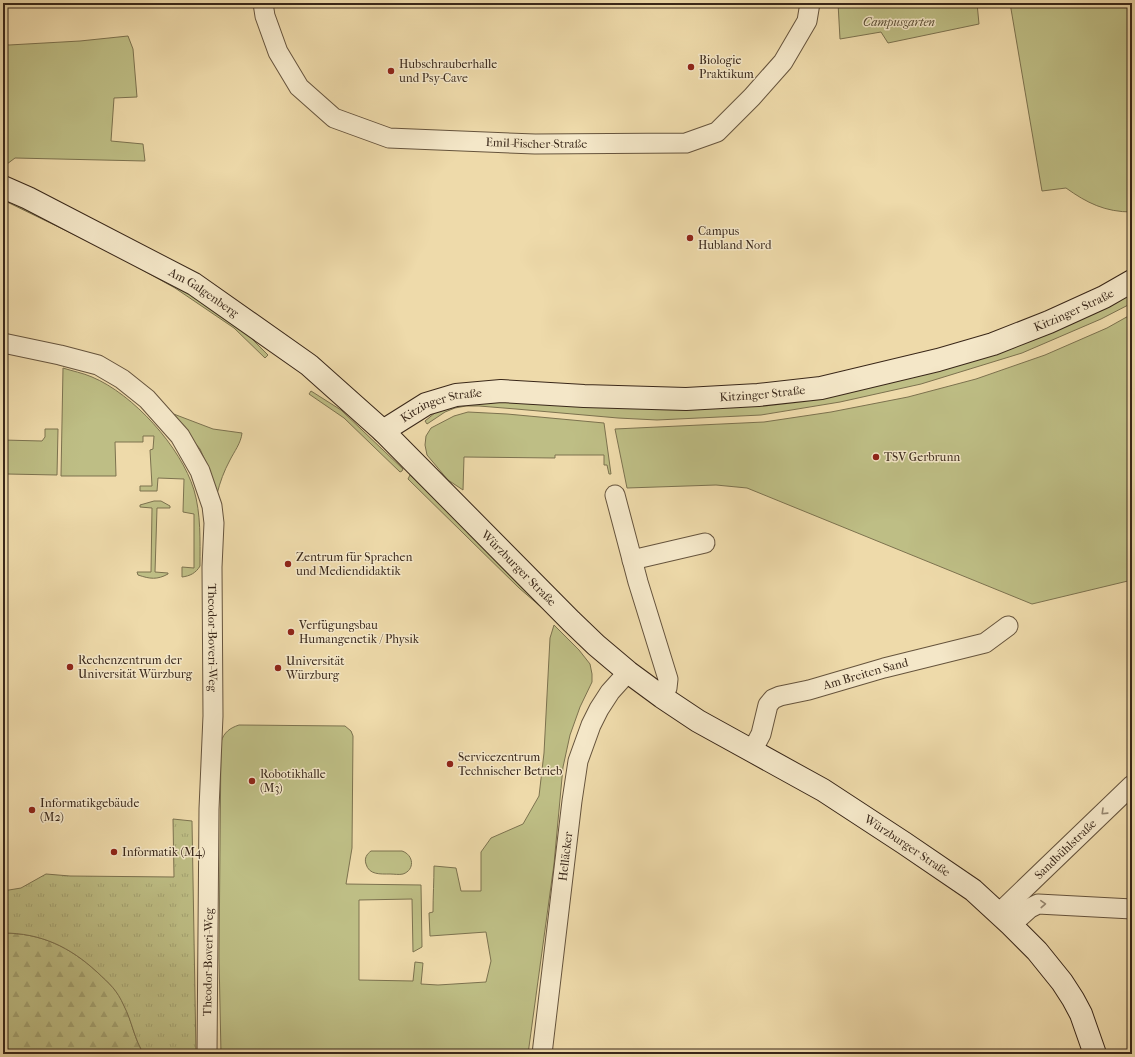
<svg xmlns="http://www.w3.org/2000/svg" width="1135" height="1057" font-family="'IM FELL French Canon',serif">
	<defs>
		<pattern id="forest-firs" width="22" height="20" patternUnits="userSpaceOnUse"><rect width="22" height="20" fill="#bebe85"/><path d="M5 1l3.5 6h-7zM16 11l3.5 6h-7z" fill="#a4a372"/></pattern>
		<pattern id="park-tufts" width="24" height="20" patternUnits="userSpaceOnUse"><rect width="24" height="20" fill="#bebe85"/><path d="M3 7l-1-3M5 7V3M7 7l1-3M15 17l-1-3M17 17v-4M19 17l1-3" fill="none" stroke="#a4a372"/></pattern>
	</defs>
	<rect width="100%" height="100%" fill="#eedaaa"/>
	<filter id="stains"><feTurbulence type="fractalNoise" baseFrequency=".005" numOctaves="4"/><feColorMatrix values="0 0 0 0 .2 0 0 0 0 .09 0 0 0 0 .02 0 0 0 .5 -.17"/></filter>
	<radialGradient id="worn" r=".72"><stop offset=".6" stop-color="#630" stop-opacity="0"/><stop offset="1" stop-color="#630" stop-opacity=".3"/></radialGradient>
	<g fill="#bebe85" stroke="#7c724f">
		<path d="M 838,3 L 977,3 L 979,24 L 888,43 L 881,32 L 840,39 Z"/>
		<path d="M 1010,3 L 1132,3 L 1132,212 C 1105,212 1087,203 1066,188 L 1042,191 Z"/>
		<path d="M 128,36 L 133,49 L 137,97 L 114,98 L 111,141 L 143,144 L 145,161 L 15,158 L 3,167 L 3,44 L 9,45 L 80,41 Z"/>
		<path d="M 3,196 L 176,284 L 240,327 L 268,355 L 265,358 L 234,328 L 175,288 L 110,252 L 3,200 Z"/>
		<path d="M 1132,291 L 1132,303 L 1101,319 L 1022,353 L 921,384 L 840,402 L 761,415 L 657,420 L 618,418 L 516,409 L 479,406 L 466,406 L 455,408 L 445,412 L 427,424 L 425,421 L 436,412 L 474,401 L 807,398 Z"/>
		<path d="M 1132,314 L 1132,580 L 1032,604 L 747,488 L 716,485 L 627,488 L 615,429 L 764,422 L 831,412 L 908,397 L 976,379 L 1045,355 L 1107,328 Z"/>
		<path d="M 63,368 C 72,371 83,373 92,377 C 133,394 181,447 194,490 C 201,514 200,540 200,566 C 196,573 190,576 182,577 L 182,567 L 194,568 L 194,514 L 183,512 L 184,479 L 158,478 L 157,491 L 140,491 L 140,486 L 152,486 L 150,450 L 153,449 L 154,436 L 143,436 L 143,442 L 115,442 L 116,476 L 61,476 Z"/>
		<path d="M 311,391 L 341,410 L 403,469 L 402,471 L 400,472 L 344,418 L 309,394 Z"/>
		<path d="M 468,412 L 507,414 L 604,423 L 611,474 L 609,474 L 607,465 L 604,465 L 604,455 L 555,455 L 555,458 L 464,457 L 463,490 L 448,480 L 427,455 L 425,445 L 426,436 L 431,428 L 454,416 Z"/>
		<path d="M 171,413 L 213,429 L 242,433 C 241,443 234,452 230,460 C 224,471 220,482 217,494 L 209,469 L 200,449 Z"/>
		<path d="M 45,429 L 58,429 L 57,475 L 7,474 L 3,467 L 3,440 L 42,441 L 45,437 Z"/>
		<path d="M 410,475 L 521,583 L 542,606 L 541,607 L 519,588 L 408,479 Z"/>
		<path d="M 154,501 L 161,501 L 170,506 L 170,508 L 157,508 L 155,572 L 168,573 L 168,574 C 157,580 150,579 138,575 L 137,572 L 151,572 L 152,508 L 140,507 L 140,505 Z"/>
		<path d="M 554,625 L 579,650 L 590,664 L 592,674 L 592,682 L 580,707 L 570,735 L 563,767 L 554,864 L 528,1054 L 221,1054 L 219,957 L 221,742 C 224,732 230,728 239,725 L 345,726 L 351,731 L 353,736 L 352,848 L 346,884 L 421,885 L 422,947 L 413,952 L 412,899 L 359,900 L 359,980 L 413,981 L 415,962 L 423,963 L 421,984 L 438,985 L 486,982 L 491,961 L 486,932 L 430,936 L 429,913 L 433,912 C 433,896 434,881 434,866 L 456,868 L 461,891 L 481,891 L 481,852 L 491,838 L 523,824 L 539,796 L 544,753 L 550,638 Z"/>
		<path d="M 371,851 L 402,851 C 414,855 415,870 403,874 C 399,875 394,874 390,874 C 380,874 369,875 366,864 C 364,858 367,854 371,851 Z"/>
	</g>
	<path fill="url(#forest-firs)" stroke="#7c724f" d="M 3,933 C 41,933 70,947 97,972 C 110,984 117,990 124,1005 C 132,1021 134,1039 144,1054 L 3,1054 Z"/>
	<path fill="url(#park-tufts)" stroke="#7c724f" d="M 173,819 L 192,821 L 196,1054 L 144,1054 C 134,1039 132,1021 124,1006 C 117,990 110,984 97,972 C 70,947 41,933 3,933 L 3,891 L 21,888 L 46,874 L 70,876 L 174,877 Z"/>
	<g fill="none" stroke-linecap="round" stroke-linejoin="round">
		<g stroke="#66543d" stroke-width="21">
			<g id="street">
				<path id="s1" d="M 263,3 L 265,16 L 278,52 L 299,87 L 334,118 L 389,138 L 535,144 L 686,143 L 717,132 L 752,97 L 783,62 L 807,21 L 810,3"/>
				<path id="s2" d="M 3,343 L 60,355 L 98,365 L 122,379 L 147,399 L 180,436 L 200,471 L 212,506 L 214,523 L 212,567 L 213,716 L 209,809 L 207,1054"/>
				<path d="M 615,495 L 638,582 L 668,679 L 667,688 L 662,697"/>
				<path d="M 632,560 L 705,543"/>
				<path id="s3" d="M 752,751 L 761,734 L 768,705 L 773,699 L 780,696 L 809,690 L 884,668 L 985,643 L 1008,626"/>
				<path id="s4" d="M 999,913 L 1132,785"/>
				<path d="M 1011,925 L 1030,908 L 1038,904 L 1132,909"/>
				<path id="s5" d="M 542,1054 L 572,801 L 578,761 L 591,725 L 599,709 L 610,692 L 628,672"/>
			</g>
		</g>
		<g stroke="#392719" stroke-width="24">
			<g id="secondary">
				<path id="s6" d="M 3,187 L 28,198 L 194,284 L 309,365 L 383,431 L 571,621 L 596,645 L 628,672 L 662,697 L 698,721 L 823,790 L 904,843 L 973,890 L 1011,925 L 1037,951 L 1062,982 L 1073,999 L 1081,1014 L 1095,1054"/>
				<path id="s7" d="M 383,431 L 426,404 L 456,395 L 501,391 L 584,396 L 686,399 L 758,395 L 821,388 L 938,360 L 993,344 L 1049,322 L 1104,297 L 1132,281"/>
			</g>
		</g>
		<use href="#street" stroke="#f4e7c8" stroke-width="19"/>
		<use href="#secondary" stroke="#f4e7c8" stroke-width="22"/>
	</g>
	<defs><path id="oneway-chevron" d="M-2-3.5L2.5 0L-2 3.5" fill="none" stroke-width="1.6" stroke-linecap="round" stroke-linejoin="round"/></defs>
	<g stroke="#968770">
		<use href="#oneway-chevron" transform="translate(1104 812) rotate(136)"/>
		<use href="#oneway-chevron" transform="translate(1043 904) rotate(-3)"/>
	</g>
	<g fill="#8f2418" stroke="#f4e7c8" stroke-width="1.5">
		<circle cx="691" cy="67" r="4"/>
		<circle cx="391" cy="71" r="4"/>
		<circle cx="690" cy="238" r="4"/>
		<circle cx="876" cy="457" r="4"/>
		<circle cx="288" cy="564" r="4"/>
		<circle cx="291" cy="632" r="4"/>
		<circle cx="70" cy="667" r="4"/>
		<circle cx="278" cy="668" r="4"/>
		<circle cx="450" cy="764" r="4"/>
		<circle cx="252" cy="781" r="4"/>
		<circle cx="32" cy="810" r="4"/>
		<circle cx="114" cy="852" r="4"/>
	</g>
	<g text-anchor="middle" stroke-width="3" stroke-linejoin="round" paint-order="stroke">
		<g font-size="12" font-style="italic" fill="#5a4d34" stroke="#f4e7c8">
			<text x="899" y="26">Campusgarten</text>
		</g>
		<g font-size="12" fill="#392719" stroke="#f4e7c8" text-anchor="start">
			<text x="699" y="64">Biologie<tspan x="699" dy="14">Praktikum</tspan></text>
			<text x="399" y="68">Hubschrauberhalle<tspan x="399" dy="14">und Psy-Cave</tspan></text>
			<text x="698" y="235">Campus<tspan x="698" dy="14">Hubland Nord</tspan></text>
			<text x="884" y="461">TSV Gerbrunn</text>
			<text x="296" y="561">Zentrum für Sprachen<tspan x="296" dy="14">und Mediendidaktik</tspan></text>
			<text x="299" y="629">Verfügungsbau<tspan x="299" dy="14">Humangenetik / Physik</tspan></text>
			<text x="78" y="664">Rechenzentrum der<tspan x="78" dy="14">Universität Würzburg</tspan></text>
			<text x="286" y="665">Universität<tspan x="286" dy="14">Würzburg</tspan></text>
			<text x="458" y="761">Servicezentrum<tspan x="458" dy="14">Technischer Betrieb</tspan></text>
			<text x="260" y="778">Robotikhalle<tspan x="260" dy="14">(M3)</tspan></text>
			<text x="40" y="807">Informatikgebäude<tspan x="40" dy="14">(M2)</tspan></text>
			<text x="122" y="856">Informatik (M4)</text>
		</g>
		<g font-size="12" fill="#392719" stroke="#f4e7c8">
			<text dy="4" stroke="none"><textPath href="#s1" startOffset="345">Emil-Fischer-Straße</textPath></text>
			<text dy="4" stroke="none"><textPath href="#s6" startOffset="227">Am Galgenberg</textPath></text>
			<text dy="4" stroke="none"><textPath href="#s7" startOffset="713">Kitzinger Straße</textPath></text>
			<text dy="4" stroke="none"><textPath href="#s7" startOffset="389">Kitzinger Straße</textPath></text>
			<text dy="4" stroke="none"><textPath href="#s7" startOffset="65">Kitzinger Straße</textPath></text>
			<text dy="4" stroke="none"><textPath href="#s6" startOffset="647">Würzburger Straße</textPath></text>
			<text dy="4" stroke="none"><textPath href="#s2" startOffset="416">Theodor-Boveri-Weg</textPath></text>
			<text dy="4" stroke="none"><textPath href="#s3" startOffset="153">Am Breiten Sand</textPath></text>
			<text dy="4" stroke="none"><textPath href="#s6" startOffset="1127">Würzburger Straße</textPath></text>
			<text dy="4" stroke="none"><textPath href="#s4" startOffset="92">Sandbühlstraße</textPath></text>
			<text dy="4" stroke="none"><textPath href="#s5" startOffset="199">Helläcker</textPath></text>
			<text transform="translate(208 962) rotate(-89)" y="4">Theodor-Boveri-Weg</text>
		</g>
	</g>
	<rect width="1135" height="1057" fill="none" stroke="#eedaaa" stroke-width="16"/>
	<rect x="4" y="4" width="1127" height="1049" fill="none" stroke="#392719" stroke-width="2"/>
	<rect x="8" y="8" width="1119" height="1041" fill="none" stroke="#392719"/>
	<rect width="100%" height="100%" filter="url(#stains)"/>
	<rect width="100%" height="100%" fill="url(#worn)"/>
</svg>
